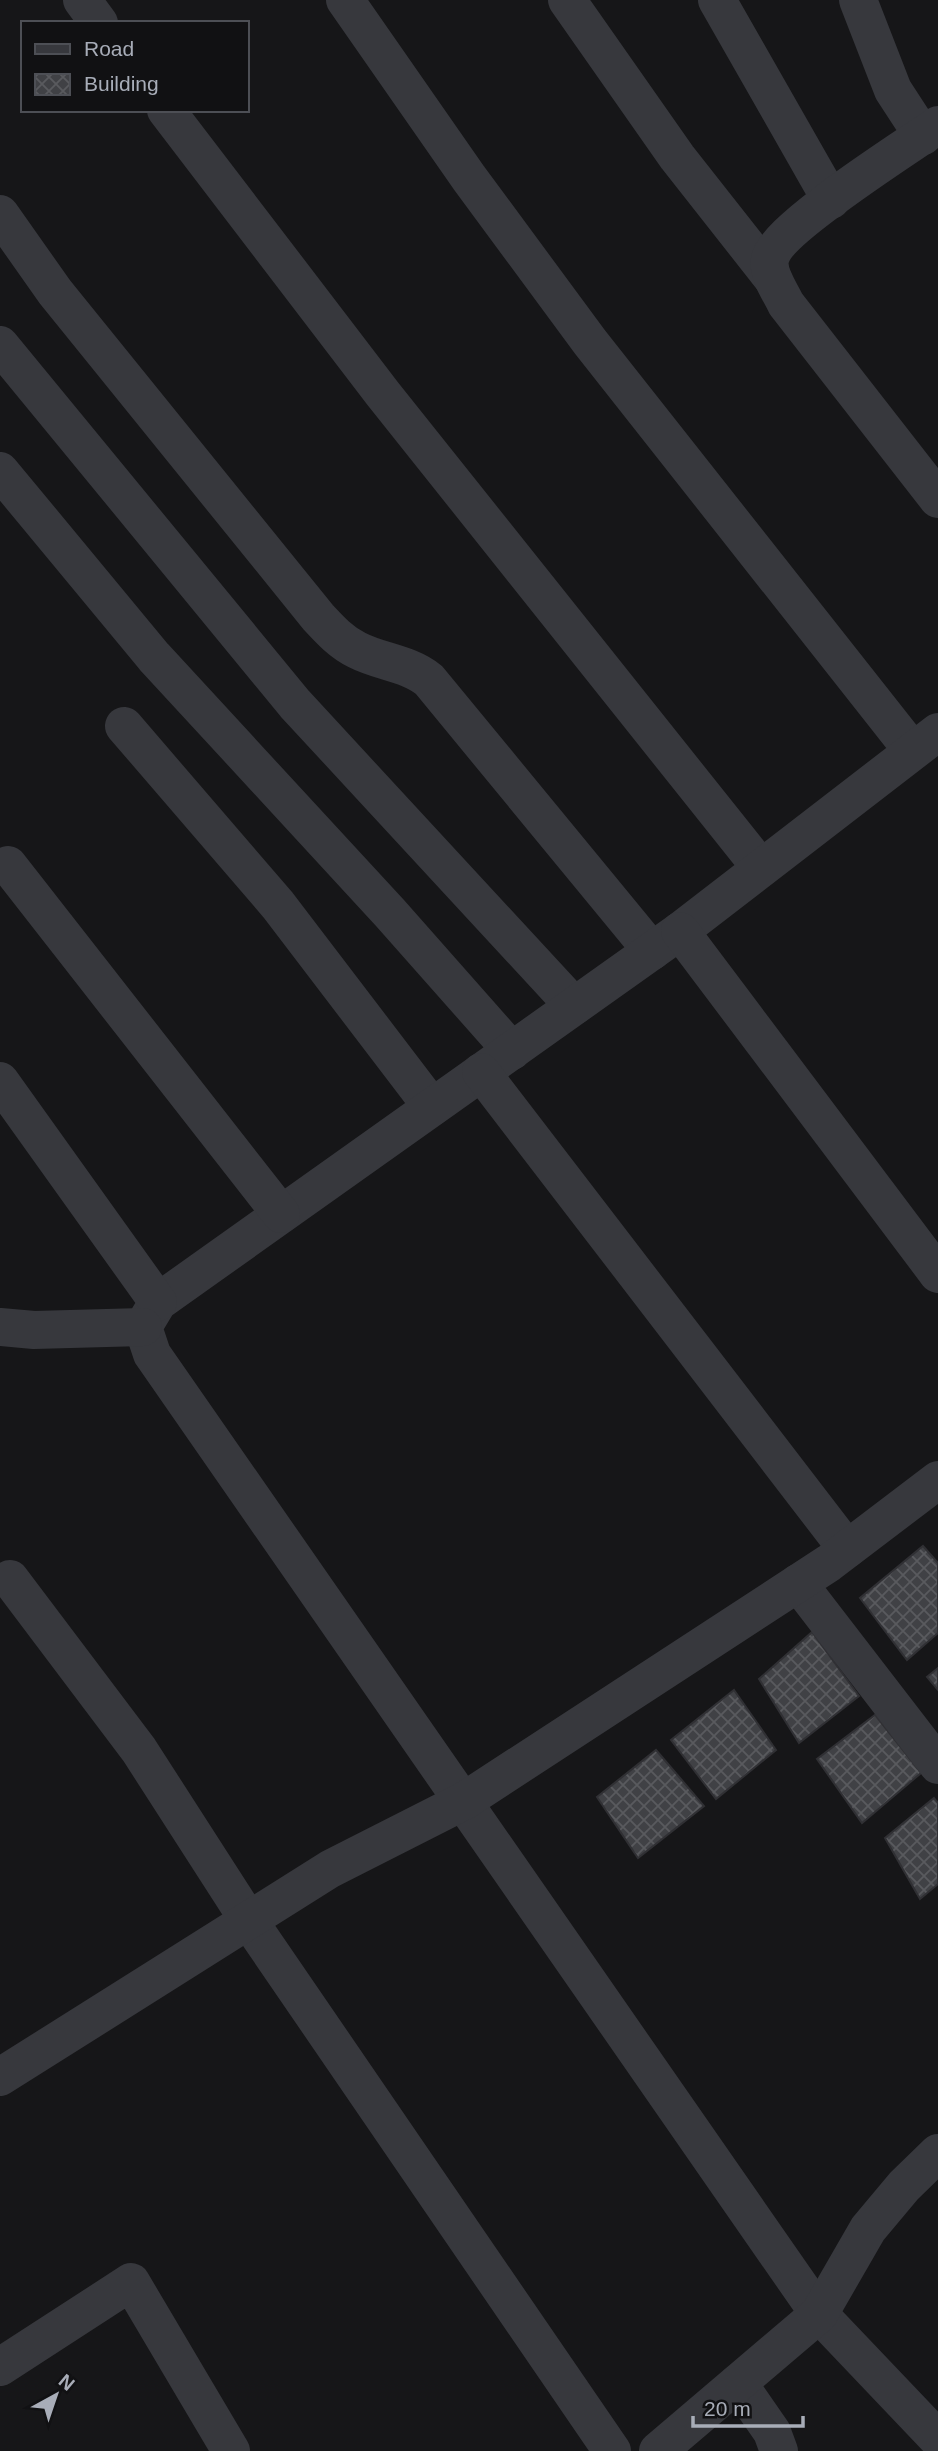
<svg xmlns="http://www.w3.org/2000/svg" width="938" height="2451" font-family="Helvetica,sans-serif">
	<defs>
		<pattern id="building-cross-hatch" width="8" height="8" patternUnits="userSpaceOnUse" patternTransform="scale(1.75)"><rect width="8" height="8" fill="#404145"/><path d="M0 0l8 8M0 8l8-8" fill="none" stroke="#595a5e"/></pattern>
	</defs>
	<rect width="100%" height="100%" fill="#161618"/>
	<g fill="url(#building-cross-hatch)" stroke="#303034" stroke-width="2">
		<path d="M 923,1546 L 938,1563 L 938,1633 L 907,1660 L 860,1598 Z"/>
		<path d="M 812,1632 L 859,1696 L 799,1743 L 759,1679 Z"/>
		<path d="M 938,1668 L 938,1690 L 927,1677 Z"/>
		<path d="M 734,1690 L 776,1750 L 716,1799 L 671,1740 Z"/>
		<path d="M 875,1715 L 921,1773 L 862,1823 L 817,1759 Z"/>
		<path d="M 656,1750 L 704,1806 L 638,1858 L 597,1797 Z"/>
		<path d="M 934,1798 L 938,1803 L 938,1884 L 920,1899 L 885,1838 Z"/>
	</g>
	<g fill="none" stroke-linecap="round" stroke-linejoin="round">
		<g stroke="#37383d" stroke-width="38">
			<path d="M 82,0 L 99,23"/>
			<path d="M 345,0 L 469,178 L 590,342 L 912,750"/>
			<path d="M 567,0 L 677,157 L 773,279"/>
			<path d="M 717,0 L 831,200"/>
			<path d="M 858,0 L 893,90 L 923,136"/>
			<path d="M 166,110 L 383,394 L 761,868"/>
			<path d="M 938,125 C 907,147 777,228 770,259 C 767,274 780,291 786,304 L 938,499"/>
			<path d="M 0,214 L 55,292 L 318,617 C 330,630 341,642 357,650 C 380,662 408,663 429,680 L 652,951"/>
			<path d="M 0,345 L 295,704 L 574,1006"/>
			<path d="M 0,471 L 154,657 L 390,913 L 512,1051"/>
			<path d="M 124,726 L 278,905 L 432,1107"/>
			<path d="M 938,732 L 680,931 L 158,1302 L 143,1327 L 152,1354 L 819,2314 L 938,2439"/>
			<path d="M 8,865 L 281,1214"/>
			<path d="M 680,931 L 938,1274"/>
			<path d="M 481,1072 L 847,1549"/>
			<path d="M 0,1081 L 158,1302"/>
			<path d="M 0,1327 L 34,1330 L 143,1327"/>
			<path d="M 10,1579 L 139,1750 L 249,1921 L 612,2451"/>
			<path d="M 798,1583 L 938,1765"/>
			<path d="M 0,2077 L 330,1869 L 464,1801 L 829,1563 L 938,1480"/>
			<path d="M 0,2367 L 131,2282 L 231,2451"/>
			<path d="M 738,2383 L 772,2432 L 779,2451"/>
			<path d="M 658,2451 L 819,2314 L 868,2229 L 904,2186 L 938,2153"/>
		</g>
	</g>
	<rect x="21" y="21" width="228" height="91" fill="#111113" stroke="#4d4f55" stroke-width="2"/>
	<rect x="35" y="44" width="35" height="10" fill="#37383d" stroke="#4d4f55" stroke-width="2"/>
	<text x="84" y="56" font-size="21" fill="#a8adb8">Road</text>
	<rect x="35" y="74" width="35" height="21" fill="url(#building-cross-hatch)" stroke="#4d4f55" stroke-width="2"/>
	<text x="84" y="91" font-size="21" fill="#a8adb8">Building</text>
	<g transform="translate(56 2395) rotate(40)" stroke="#111113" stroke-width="5" paint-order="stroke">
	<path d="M0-5L12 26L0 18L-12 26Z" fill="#a8adb8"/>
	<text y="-10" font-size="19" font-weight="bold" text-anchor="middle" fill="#a8adb8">N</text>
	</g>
	<path d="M693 2416v10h110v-10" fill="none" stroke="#a8adb8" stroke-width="3.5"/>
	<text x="704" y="2416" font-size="21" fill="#a8adb8" stroke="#111113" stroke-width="5" paint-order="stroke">20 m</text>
</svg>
